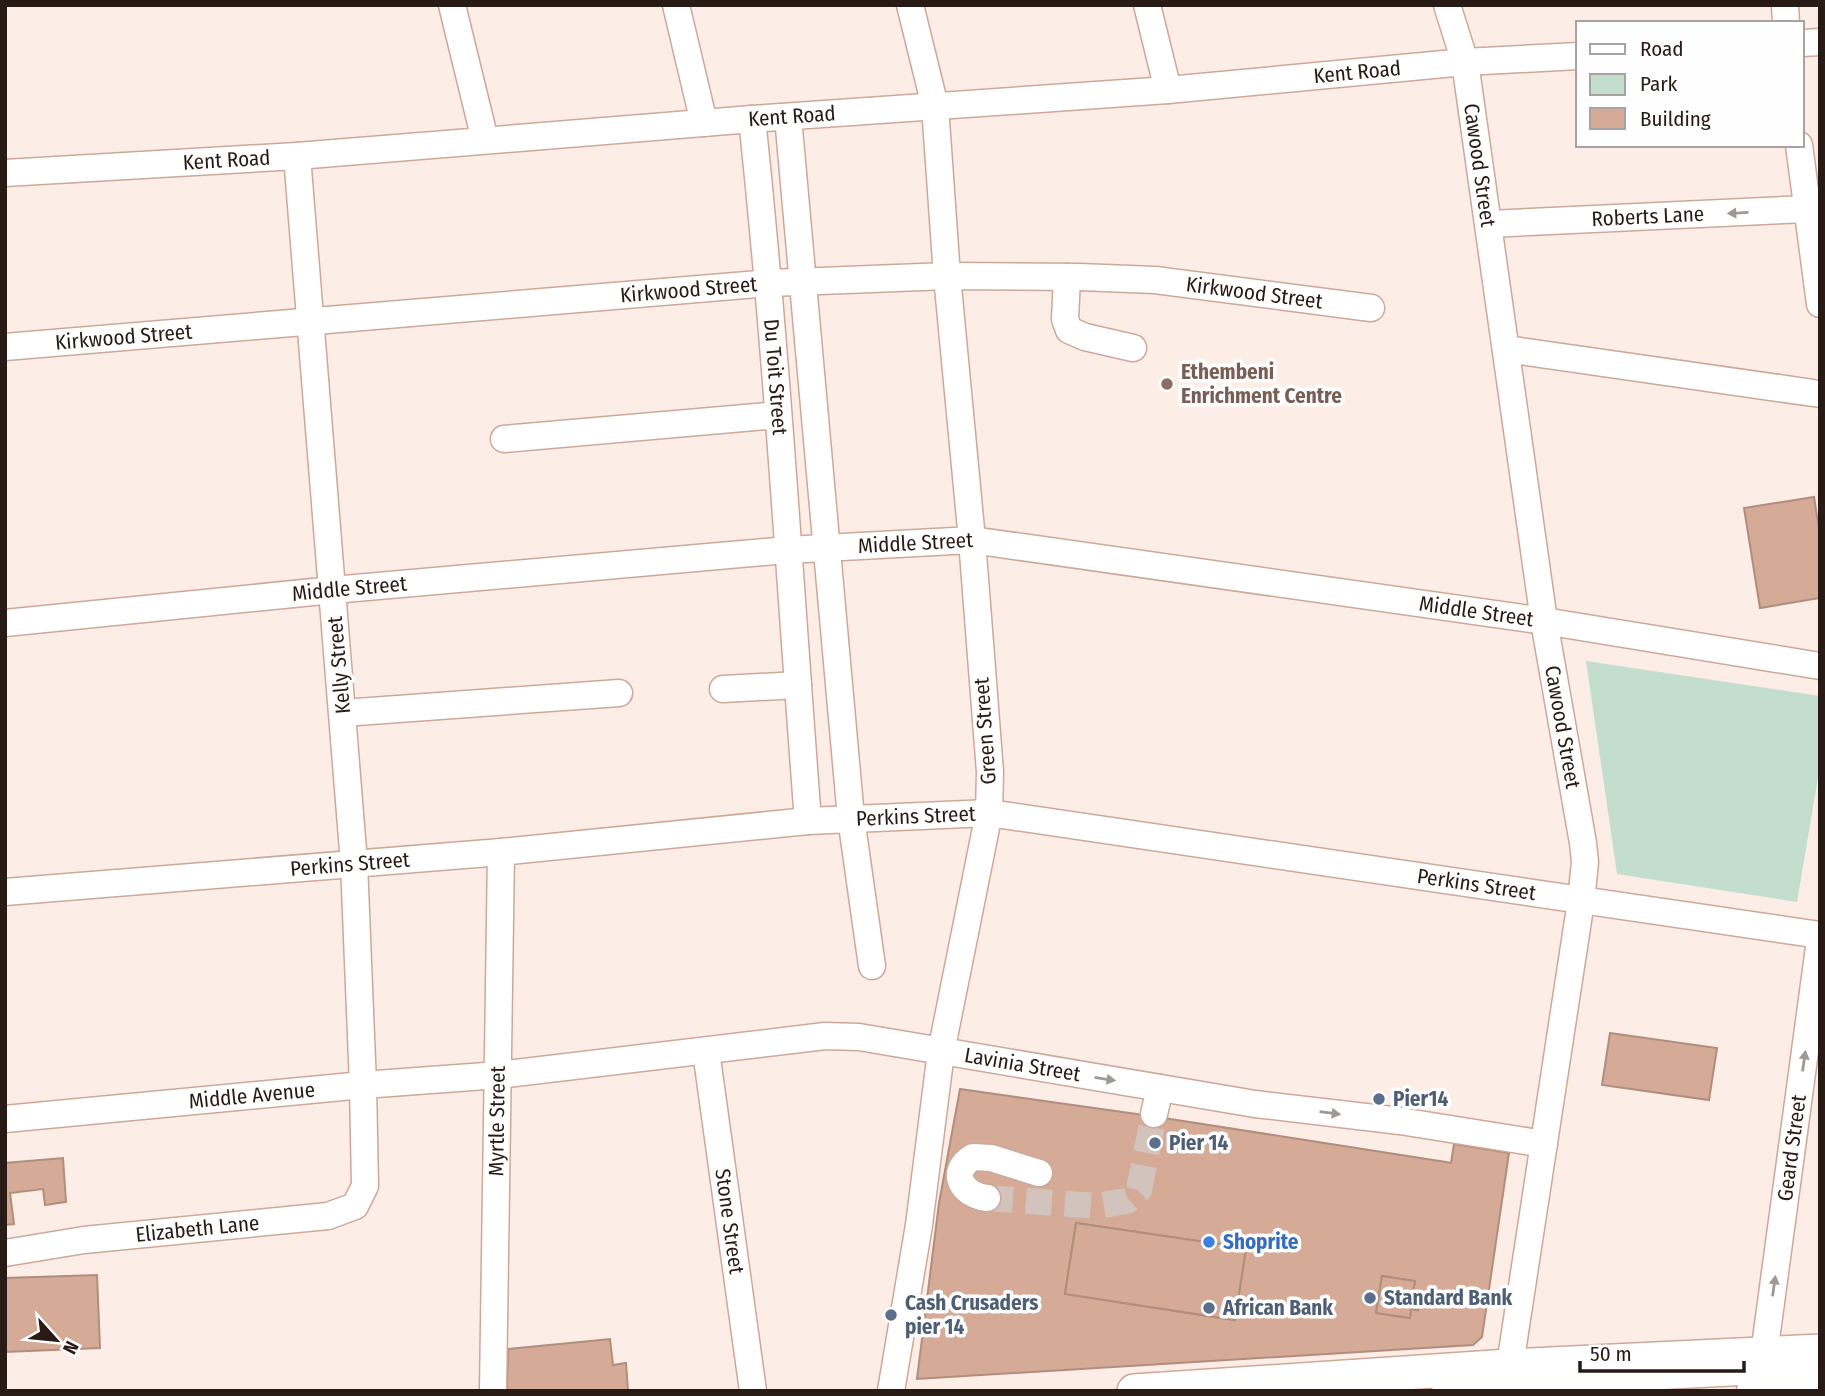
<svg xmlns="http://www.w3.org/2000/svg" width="1825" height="1396" font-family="'Fira Sans Condensed',sans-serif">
	<rect width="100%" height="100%" fill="#fdede7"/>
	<path fill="#c3decd" d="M 1586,661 L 1820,696 L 1820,766 L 1797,902 L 1617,874 Z"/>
	<g fill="#d5aa97" stroke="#b18d7e" stroke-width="2" fill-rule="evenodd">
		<path d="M 1814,497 L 1820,535 L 1820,598 L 1760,608 L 1744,508 Z"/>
		<path d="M 1610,1033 L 1717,1048 L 1709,1100 L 1602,1085 Z"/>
		<path d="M 960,1089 L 1151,1116 L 1446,1162 L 1451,1163 L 1454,1144 L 1509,1153 L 1482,1337 L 1473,1345 L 917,1379 L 939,1203 ZM 1076,1223 L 1246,1248 L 1235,1320 L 1065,1294 ZM 1382,1276 L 1415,1281 L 1413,1292 L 1421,1292 L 1418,1310 L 1411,1309 L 1410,1318 L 1376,1313 Z"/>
		<path d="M 63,1158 L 66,1202 L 45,1205 L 43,1189 L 10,1193 L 14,1224 L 5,1225 L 5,1163 Z"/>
		<path d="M 1076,1223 L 1246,1248 L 1235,1320 L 1065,1294 Z"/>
		<path d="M 97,1275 L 100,1348 L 5,1352 L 5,1278 Z"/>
		<path d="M 1382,1276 L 1415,1281 L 1413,1292 L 1421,1292 L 1418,1310 L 1411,1309 L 1410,1318 L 1376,1313 Z"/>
		<path d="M 610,1339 L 613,1365 L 626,1363 L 628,1391 L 507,1391 L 508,1349 Z"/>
	</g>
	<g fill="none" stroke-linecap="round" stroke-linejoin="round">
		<path stroke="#d2c3bd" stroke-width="26" stroke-dasharray="26 13" stroke-linecap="butt" d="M 987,1198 L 1097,1206 L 1127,1201 L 1139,1190 L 1154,1114"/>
		<g stroke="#cda898" stroke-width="29">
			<g id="minor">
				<path d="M 452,5 L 485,140"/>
				<path d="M 676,5 L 704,123"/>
				<path d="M 1147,5 L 1168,90"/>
				<path id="s1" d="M 1447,5 L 1465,62 L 1544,621 L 1583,843 L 1585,862 L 1581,901 L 1506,1391"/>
				<path d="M 1785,5 L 1786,23"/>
				<path d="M 1802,43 L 1820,42"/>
				<path d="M 788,117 L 851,818 L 872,966"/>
				<path id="s2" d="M 752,119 C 777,352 790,587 808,821"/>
				<path d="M 1799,145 L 1820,304"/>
				<path id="s3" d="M 5,173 L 297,156 L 752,119 L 1168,90 L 1465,62 L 1578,56"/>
				<path id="s4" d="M 1489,224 L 1806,209"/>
				<path d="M 1067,277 L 1065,319 L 1069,330 L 1085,337 L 1133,348"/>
				<path id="s5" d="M 5,347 L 770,283 L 947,276 L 1079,277 L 1155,280 L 1371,308"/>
				<path d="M 1506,349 L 1820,394"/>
				<path d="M 504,439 L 778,415"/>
				<path id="s6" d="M 5,623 L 333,590 L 787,550 L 972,540 L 1544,621 L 1820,666"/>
				<path d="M 723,689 L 798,685"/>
				<path d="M 343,713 L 619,693"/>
				<path id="s7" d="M 5,892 L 501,852 L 808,821 L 989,813 L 1820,935"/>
				<path id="s8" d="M 706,1051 L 753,1391"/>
				<path d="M 1154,1114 L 1160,1088"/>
				<path id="s9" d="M 5,1119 L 363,1085 L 499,1075 L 825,1036 L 859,1037 L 1255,1104 L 1400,1121 L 1544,1144"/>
				<path d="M 987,1198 C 962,1195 948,1172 973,1157 L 991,1158 L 1039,1173"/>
				<path id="s10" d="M 5,1253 L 84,1240 L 328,1216 L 355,1206 L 365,1186 L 363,1085 L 354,863 L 297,156"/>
				<path id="s11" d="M 1764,1354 L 1820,940"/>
				<path d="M 1445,1385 L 1507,1384 L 1820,1368"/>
				<path id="s12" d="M 493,1391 L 501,852"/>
				<path d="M 891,1391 L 919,1225 L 941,1052 L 989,813 L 990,772 L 972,540 L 947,276 L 935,106 L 910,5"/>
				<path d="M 1750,1391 L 1820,1387"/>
			</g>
		</g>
		<g stroke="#cda898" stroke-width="36">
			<path id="major" d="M 1134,1391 L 1509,1366 L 1820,1351"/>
		</g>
		<use href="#minor" stroke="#fff" stroke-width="26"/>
		<use href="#major" stroke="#fff" stroke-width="33"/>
	</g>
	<defs><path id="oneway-solid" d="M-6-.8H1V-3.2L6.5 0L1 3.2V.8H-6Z" transform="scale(1.75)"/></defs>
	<g fill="#9e9896">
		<use href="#oneway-solid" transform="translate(1738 213) rotate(177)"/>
		<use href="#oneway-solid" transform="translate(1804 1061) rotate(-82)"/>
		<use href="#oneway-solid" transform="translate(1105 1079) rotate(9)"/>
		<use href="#oneway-solid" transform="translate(1330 1113) rotate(7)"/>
		<use href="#oneway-solid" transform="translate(1774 1286) rotate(-82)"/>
	</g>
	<circle fill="#8d6e63" stroke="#fefefe" stroke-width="2.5" cx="1167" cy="384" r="7"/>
	<g fill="#5c6f8a" stroke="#fefefe" stroke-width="2.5">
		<circle cx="1379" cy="1099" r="7"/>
		<circle cx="1155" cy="1143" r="7"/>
		<circle cx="1370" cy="1298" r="7"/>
		<circle cx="1209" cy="1308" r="7"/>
		<circle cx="891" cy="1315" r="7"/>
	</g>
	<circle fill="#3f7fe0" stroke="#fefefe" stroke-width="2.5" cx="1209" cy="1242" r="7"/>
	<g text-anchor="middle" stroke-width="7" stroke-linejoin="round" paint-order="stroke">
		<g font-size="21" fill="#281b15" stroke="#fefefe">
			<text dy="7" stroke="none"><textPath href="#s3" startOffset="1356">Kent Road</textPath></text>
			<text dy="7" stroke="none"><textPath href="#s3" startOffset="789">Kent Road</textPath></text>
			<text dy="7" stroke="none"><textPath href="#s3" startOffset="222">Kent Road</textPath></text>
			<text dy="7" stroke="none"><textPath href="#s1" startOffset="164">Cawood Street</textPath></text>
			<text dy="7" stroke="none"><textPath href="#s4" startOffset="159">Roberts Lane</textPath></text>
			<text dy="7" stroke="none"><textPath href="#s5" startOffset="686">Kirkwood Street</textPath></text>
			<text dy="7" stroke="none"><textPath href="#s5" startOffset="1253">Kirkwood Street</textPath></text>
			<text dy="7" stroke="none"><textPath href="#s5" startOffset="119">Kirkwood Street</textPath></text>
			<text dy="7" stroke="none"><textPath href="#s2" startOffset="259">Du Toit Street</textPath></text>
			<text dy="7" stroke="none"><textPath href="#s6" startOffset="914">Middle Street</textPath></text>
			<text dy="7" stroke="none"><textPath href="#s6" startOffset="346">Middle Street</textPath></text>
			<text dy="7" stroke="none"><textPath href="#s6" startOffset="1480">Middle Street</textPath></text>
			<text transform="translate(339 665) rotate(-95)" y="7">Kelly Street</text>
			<text dy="7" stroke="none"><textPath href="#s1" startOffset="732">Cawood Street</textPath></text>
			<text transform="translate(985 731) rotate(-94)" y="7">Green Street</text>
			<text dy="7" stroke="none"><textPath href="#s7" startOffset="914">Perkins Street</textPath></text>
			<text dy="7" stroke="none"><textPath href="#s7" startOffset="346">Perkins Street</textPath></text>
			<text dy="7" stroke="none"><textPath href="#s7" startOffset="1480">Perkins Street</textPath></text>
			<text dy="7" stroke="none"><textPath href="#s9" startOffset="1024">Lavinia Street</textPath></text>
			<text dy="7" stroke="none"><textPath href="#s9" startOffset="248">Middle Avenue</textPath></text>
			<text dy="7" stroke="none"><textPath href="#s12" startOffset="270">Myrtle Street</textPath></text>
			<text dy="7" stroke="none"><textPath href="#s11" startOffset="208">Geard Street</textPath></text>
			<text dy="7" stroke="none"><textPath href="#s8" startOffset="172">Stone Street</textPath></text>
			<text dy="7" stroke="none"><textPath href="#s10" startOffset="194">Elizabeth Lane</textPath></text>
		</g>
		<g font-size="21" font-weight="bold" fill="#785e54" stroke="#fefefe" text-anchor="start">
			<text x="1181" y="379">Ethembeni<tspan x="1181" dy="24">Enrichment Centre</tspan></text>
		</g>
		<g font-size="21" font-weight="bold" fill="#4e5e75" stroke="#fefefe" text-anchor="start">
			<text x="1393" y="1106">Pier14</text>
			<text x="1169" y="1150">Pier 14</text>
			<text x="1384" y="1305">Standard Bank</text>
			<text x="905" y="1310">Cash Crusaders<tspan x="905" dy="24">pier 14</tspan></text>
			<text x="1223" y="1315">African Bank</text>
		</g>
		<g font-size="21" font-weight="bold" fill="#366cbe" stroke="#fefefe" text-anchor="start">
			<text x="1223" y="1249">Shoprite</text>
		</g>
	</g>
	<rect width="1825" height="1396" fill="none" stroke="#281b15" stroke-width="14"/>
	<rect x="1576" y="21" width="228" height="126" fill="#fefefe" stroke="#a8a3a1" stroke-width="2"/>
	<rect x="1590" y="44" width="35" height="10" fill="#ffffff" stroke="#a8a3a1" stroke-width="2"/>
	<text x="1640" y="56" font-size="21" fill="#281b15">Road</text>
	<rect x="1590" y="74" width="35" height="21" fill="#c3decd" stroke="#a8a3a1" stroke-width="2"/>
	<text x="1640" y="91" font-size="21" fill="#281b15">Park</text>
	<rect x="1590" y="108" width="35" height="21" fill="#d5aa97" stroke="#a8a3a1" stroke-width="2"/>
	<text x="1640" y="126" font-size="21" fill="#281b15">Building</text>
	<g transform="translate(56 1340) rotate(117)" stroke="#fefefe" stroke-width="5" paint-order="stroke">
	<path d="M0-5L12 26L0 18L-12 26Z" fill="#281b15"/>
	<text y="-10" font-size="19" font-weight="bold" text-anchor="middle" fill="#281b15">N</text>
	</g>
	<path d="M1580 1361v10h164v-10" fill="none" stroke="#281b15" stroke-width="3.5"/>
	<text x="1590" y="1361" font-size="21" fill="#281b15" stroke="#fefefe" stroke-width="5" paint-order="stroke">50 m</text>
</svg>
